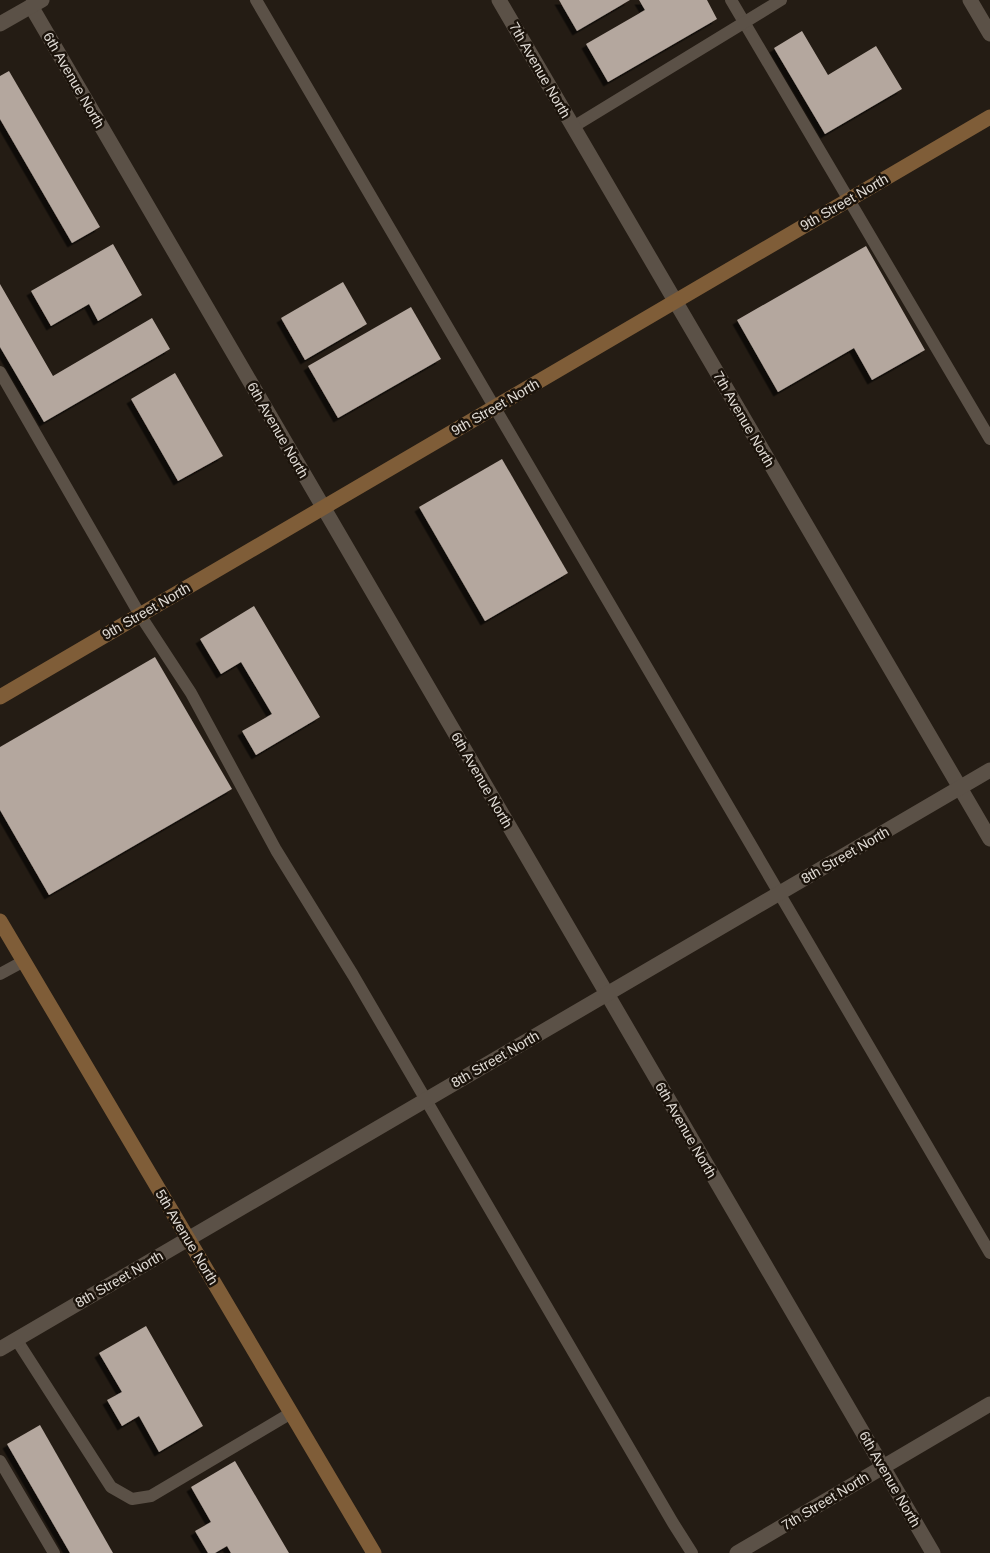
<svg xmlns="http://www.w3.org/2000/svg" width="990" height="1553" font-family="Helvetica,sans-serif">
	<defs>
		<filter id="shadow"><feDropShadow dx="-4.5" dy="4.5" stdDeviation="0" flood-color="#0009"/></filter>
	</defs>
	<rect width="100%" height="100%" fill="#241c14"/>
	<g fill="#b4a79e" filter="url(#shadow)">
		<path d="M 559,0 L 630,0 L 577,31 Z"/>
		<path d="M 639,0 L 707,0 L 717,19 L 608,82 L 586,44 L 645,10 Z"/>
		<path d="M 802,31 L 828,75 L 876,46 L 902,89 L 825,134 L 774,48 Z"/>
		<path d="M 9,71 L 100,227 L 72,243 L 0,119 L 0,76 Z"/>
		<path d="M 113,244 L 142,295 L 98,321 L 89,304 L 51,326 L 31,291 Z"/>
		<path d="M 866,246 L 925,350 L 872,380 L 854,348 L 778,392 L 737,320 Z"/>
		<path d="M 343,282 L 367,324 L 305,360 L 281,318 Z"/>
		<path d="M 0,284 L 53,376 L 152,318 L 170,349 L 44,422 L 0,347 Z"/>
		<path d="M 411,307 L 441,359 L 338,418 L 308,366 Z"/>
		<path d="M 175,373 L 223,456 L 178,481 L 131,399 Z"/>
		<path d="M 502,459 L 568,573 L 485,621 L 419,507 Z"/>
		<path d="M 254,606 L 320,717 L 256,755 L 242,731 L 272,714 L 241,662 L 221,674 L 200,639 Z"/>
		<path d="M 155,657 L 232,789 L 49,895 L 0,810 L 0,747 Z"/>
		<path d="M 146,1326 L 203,1426 L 159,1452 L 139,1416 L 122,1426 L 107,1400 L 122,1392 L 99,1353 Z"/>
		<path d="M 40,1425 L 113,1553 L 70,1553 L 7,1444 Z"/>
		<path d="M 235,1461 L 289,1553 L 231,1553 L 227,1546 L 215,1553 L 208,1553 L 195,1531 L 211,1522 L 191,1487 Z"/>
	</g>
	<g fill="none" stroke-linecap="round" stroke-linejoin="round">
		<g stroke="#5b5147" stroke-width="12">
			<path d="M 256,0 L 990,1253"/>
			<path d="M 731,0 L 990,439"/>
			<path d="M 573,127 L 781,0"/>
			<path d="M 0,372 L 140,615 L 191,693 L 276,850 L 353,975 L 673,1523 L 692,1553"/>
			<path d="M 0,974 L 24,961"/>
			<path d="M 16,1339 L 111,1487 L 132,1499 L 151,1496 L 291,1413"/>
			<path d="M 0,1461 L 54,1553"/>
		</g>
		<g stroke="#5b5147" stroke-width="15">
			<path d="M 499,0 L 990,839"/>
			<path d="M 970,0 L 990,34"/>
			<path d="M 31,6 L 933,1553"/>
			<path d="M 0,24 L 42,0"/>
			<path d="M 0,1349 L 990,770"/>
			<path d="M 737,1553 L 990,1404"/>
		</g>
		<g stroke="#7f5d38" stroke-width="15">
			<path d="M 0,697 L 990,117"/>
			<path d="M 0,921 L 374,1553"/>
		</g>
	</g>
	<g text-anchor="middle" stroke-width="5" stroke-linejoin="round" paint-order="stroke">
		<g font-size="14" fill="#e2ddd7" stroke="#1b130b">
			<text transform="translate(540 70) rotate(60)" y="5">7th Avenue North</text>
			<text transform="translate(74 80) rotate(60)" y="5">6th Avenue North</text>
			<text transform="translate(844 202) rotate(-30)" y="5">9th Street North</text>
			<text transform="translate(495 407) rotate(-30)" y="5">9th Street North</text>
			<text transform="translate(744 419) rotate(60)" y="5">7th Avenue North</text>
			<text transform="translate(278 430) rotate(60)" y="5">6th Avenue North</text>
			<text transform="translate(146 611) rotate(-30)" y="5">9th Street North</text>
			<text transform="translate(482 780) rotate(60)" y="5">6th Avenue North</text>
			<text transform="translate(845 855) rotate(-30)" y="5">8th Street North</text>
			<text transform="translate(495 1059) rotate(-30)" y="5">8th Street North</text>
			<text transform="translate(686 1130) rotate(60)" y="5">6th Avenue North</text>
			<text transform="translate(187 1237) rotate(59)" y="5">5th Avenue North</text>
			<text transform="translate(119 1279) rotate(-30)" y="5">8th Street North</text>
			<text transform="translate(890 1479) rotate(60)" y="5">6th Avenue North</text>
			<text transform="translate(825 1501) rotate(-31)" y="5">7th Street North</text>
		</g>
	</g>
</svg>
